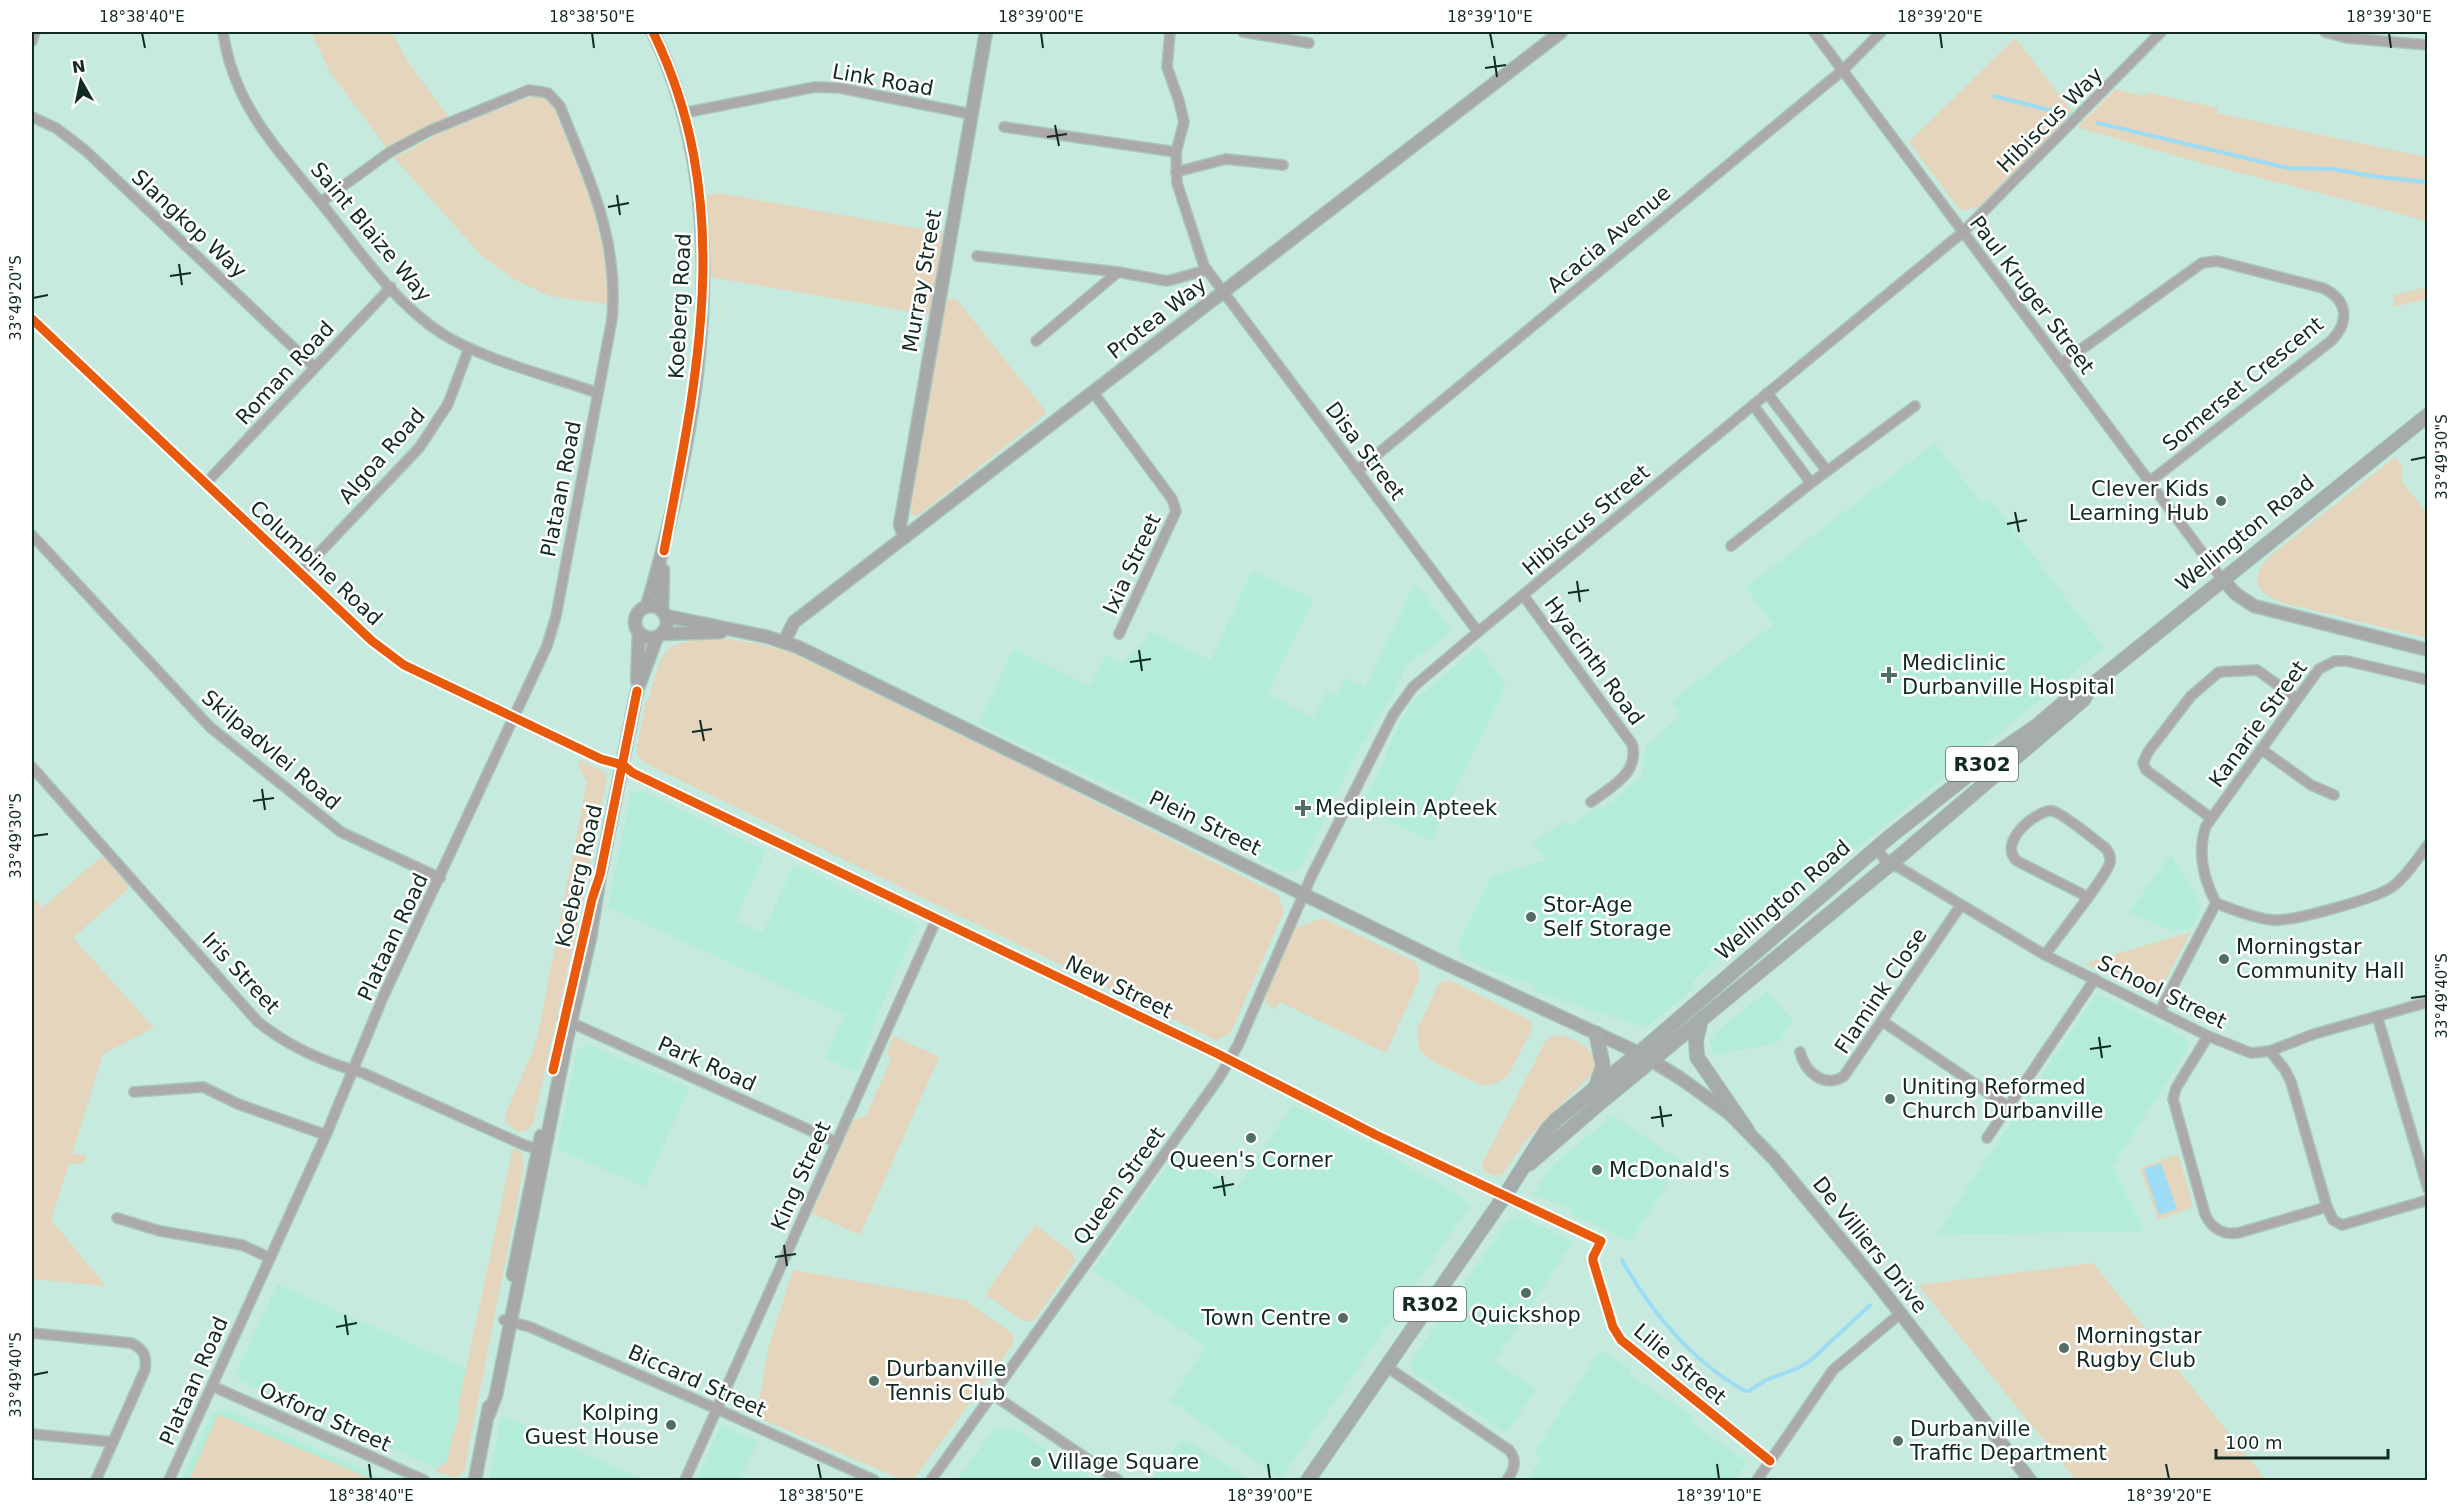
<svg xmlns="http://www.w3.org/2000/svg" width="2459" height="1512" font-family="'DejaVu Sans',sans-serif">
	<rect width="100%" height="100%" fill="#c7eade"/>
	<g fill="#b4ecda">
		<path d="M 1935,443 L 1981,503 L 1989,498 L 2104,648 L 1858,847 L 1808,883 L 1715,961 L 1692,982 L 1696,987 L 1650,1024 L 1639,1026 L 1533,991 L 1538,986 L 1491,971 L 1463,957 L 1458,945 L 1490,881 L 1498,874 L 1545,860 L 1533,841 L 1564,821 L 1569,827 L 1598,806 L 1602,809 L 1642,776 L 1646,746 L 1681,715 L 1671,701 L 1773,625 L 1746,587 Z"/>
		<path d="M 1252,571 L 1314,599 L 1268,693 L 1313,718 L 1327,690 L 1337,695 L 1345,678 L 1365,687 L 1415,583 L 1452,631 L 1407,665 L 1393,695 L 1357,752 L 1299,869 L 1288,873 L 978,723 L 1014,649 L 1090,686 L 1106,655 L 1122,663 L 1142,644 L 1149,631 L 1211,660 Z"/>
		<path d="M 1478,646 L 1506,685 L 1431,841 L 1360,807 L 1386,759 L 1385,755 L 1407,710 L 1414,701 Z"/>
		<path d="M 643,791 L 766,851 L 735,921 L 763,933 L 794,864 L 918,924 L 872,1027 L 875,1028 L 856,1072 L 825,1058 L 845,1015 L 608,907 L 631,794 Z"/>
		<path d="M 2171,854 L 2202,906 L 2191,929 L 2171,931 L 2129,912 Z"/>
		<path d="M 1767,991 L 1793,1021 L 1778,1043 L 1714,1055 L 1709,1042 L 1715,1033 Z"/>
		<path d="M 2097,993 L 2185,1037 L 2189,1047 L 2112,1167 L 2144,1231 L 1936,1235 Z"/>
		<path d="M 588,1044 L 689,1088 L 645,1187 L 557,1149 L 577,1050 Z"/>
		<path d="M 1293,1105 L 1369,1143 L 1370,1141 L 1428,1180 L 1431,1177 L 1471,1205 L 1281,1479 L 1170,1400 L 1206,1347 L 1093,1270 L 1178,1151 L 1235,1190 Z"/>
		<path d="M 1613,1115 L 1682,1162 L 1630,1241 L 1574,1216 L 1571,1208 L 1532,1195 L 1552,1166 Z"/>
		<path d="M 1522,1216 L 1573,1242 L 1494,1362 L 1536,1389 L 1507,1433 L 1413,1372 L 1411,1361 L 1509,1219 Z"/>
		<path d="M 277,1284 L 466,1368 L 458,1407 L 460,1407 L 447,1462 L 435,1468 L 344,1428 L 346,1423 L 318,1411 L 315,1415 L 240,1381 L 236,1374 Z"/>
		<path d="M 1600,1350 L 1629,1368 L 1631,1376 L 1693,1416 L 1690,1421 L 1747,1462 L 1734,1480 L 1526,1480 L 1542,1458 L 1534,1453 Z"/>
		<path d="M 224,1408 L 387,1480 L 181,1480 L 211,1415 Z"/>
		<path d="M 501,1415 L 592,1457 L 646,1480 L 489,1480 Z"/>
		<path d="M 721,1425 L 758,1441 L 740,1480 L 696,1480 Z"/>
		<path d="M 996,1426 L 1004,1431 L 1007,1428 L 1011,1431 L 1013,1428 L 1095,1480 L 957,1480 Z"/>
		<path d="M 1182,1438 L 1194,1445 L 1251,1480 L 1151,1480 Z"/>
	</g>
	<g fill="#e4d5bc">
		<path d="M 311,32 L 392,32 L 408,62 L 448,116 L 386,147 L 330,72 Z"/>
		<path d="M 2015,38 L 2073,112 L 1978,208 L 1960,210 L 1909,142 Z"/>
		<path d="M 2115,89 L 2144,96 L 2147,92 L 2218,108 L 2217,113 L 2427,157 L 2427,221 L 2179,157 L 2077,127 Z"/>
		<path d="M 540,96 L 549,101 L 554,109 C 580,174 609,232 607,304 L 550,296 L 515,280 L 482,256 L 394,158 L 440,133 L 529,97 Z"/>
		<path d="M 719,193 L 944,233 L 930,315 L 710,277 L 705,198 L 708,195 Z"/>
		<path d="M 2427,287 L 2427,299 L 2394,307 L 2393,295 Z"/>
		<path d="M 947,298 L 957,300 L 1047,413 L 919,515 L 914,516 L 911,513 L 911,498 Z"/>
		<path d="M 2395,457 L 2402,465 L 2401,480 L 2427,514 L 2427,638 L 2287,604 C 2258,594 2246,582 2270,556 Z"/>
		<path d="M 719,638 L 756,643 L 788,651 L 1040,774 L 1277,894 L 1284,911 L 1230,1034 L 1216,1040 L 645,763 L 637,755 L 637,746 L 646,701 L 649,699 C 664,645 661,642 719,638 Z"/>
		<path d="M 580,760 L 603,771 L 607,777 L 574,942 L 533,1124 L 527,1130 L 519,1132 L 507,1124 L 505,1115 L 534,1048 L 540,1024 L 587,782 L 578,765 Z"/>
		<path d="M 102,856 L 130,887 L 73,938 L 154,1028 L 103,1054 L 73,1151 L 74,1154 L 85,1155 L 86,1159 L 80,1164 L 69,1164 L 51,1220 L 106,1286 L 32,1279 L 32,897 L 42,908 Z"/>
		<path d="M 1322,918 L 1416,962 L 1420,977 L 1386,1053 L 1280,1002 L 1276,1010 L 1266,1003 L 1266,996 L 1296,926 L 1299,927 Z"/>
		<path d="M 2191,932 L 2161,988 L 2146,993 L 2085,963 Z"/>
		<path d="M 1450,980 L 1531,1021 L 1531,1026 L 1533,1027 L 1508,1076 L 1493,1085 L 1480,1085 L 1428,1059 L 1419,1049 L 1417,1030 L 1439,983 Z"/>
		<path d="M 1562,1035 C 1580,1043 1601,1049 1593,1073 L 1525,1141 L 1503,1174 L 1496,1176 L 1483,1171 L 1482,1164 L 1545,1042 L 1552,1036 Z"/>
		<path d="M 893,1036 L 939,1057 L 860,1235 L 812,1213 L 853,1120 L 866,1116 L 891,1060 L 887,1054 Z"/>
		<path d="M 513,1148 L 521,1152 L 524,1166 L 464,1472 L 454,1478 L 434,1470 L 447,1462 L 453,1432 L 455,1432 L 460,1408 L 458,1407 Z"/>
		<path d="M 2178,1154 L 2193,1207 L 2158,1220 L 2140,1168 Z"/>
		<path d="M 1035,1225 L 1073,1253 L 1075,1262 L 1034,1321 L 1023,1321 L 985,1294 Z"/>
		<path d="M 2093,1263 L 2266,1480 L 2076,1480 L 1918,1285 Z"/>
		<path d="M 793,1270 L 965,1300 L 1013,1334 L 1014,1343 L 913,1480 L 903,1480 L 756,1417 L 769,1345 Z"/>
		<path d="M 218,1414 L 367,1477 L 366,1480 L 189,1480 Z"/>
	</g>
	<path fill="#9cddf5" d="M 2161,1163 L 2177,1209 L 2159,1215 L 2144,1169 Z"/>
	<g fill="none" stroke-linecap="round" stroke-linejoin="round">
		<g stroke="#9cddf5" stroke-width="4">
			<path d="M 1994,96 L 2069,115"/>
			<path d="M 2098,123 L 2288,168 L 2333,169 L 2378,177 L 2428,182"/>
			<path d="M 1622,1260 C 1650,1311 1693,1362 1745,1391 L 1749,1391 L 1766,1380 L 1798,1368 L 1811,1360 L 1870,1305"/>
		</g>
		<g stroke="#a9c5bc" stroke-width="12">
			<g id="street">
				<path d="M 223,32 C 226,53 232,73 241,92 C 260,133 293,168 321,203 C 357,247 392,301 441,333 C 483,360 550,376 598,393"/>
				<path d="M 1170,32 L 1167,67 L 1179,101 L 1184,122 L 1176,152 L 1177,183 L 1204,266 L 1478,632"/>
				<path d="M 1243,32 L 1309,43"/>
				<path d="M 1814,32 L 2222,579"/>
				<path d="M 2325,32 L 2347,38 L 2428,45"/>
				<path d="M 32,41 L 35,32"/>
				<path d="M 683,113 L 815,87 L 840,88 L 971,114"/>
				<path d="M 32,117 L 56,128 L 86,151 L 314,367"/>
				<path d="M 1004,127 L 1176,152"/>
				<path d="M 1176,172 L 1226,159 L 1283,165"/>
				<path d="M 977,256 L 1118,272 L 1167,281 L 1207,270"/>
				<path d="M 32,319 L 372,641 L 404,665 L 601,759 L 623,765 L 633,773 L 1218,1054 L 1376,1135 L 1601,1241 L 1593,1257 L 1593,1261 L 1613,1327 L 1621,1340 L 1770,1461"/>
				<path d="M 1036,341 L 1118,272"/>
				<path d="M 2062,363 L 2202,263 L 2217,261 L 2323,288 C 2348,300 2350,322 2331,341 L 2149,482"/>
				<path d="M 1093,392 L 1172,499 L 1176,511 L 1119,634"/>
				<path d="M 1767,393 L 1827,471"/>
				<path d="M 1753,405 L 1811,483"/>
				<path d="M 1357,471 L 1843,70 L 1881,32"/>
				<path d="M 206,483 L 391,287"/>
				<path d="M 32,535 L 210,727 L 341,832 L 440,878"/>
				<path d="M 1731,546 L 1811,483 L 1915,406"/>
				<path d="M 300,573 L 419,448 L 448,404 L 469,348"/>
				<path d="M 1523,595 L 1632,744 C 1640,773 1611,787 1591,802"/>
				<path d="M 2261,749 L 2311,785 L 2334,795"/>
				<path d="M 32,767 L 258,1022 C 288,1046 326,1063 363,1073 L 524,1145 L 544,1151"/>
				<path d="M 2211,818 L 2146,770 L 2143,763 L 2148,752 L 2191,696 L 2219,672 L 2257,670 L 2297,699"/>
				<path d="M 1876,849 L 1889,864 L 1900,868 L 2045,955 L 2208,1036 L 2251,1053 L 2270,1051 L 2314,1034 L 2428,1002"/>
				<path d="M 2216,903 C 2204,880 2197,852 2206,826 L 2319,669 L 2335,661 L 2347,661 L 2428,680"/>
				<path d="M 2045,955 C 2056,939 2107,876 2110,862 C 2111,855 2108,850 2103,846 C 2092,838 2064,814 2053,811 C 2040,808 1996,841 2017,861 L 2088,897"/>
				<path d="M 2160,1011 L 2216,903 C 2234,910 2254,918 2273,920 C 2292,922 2377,898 2392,887 C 2406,877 2417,859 2428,845"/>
				<path d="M 2377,1016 L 2428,1189"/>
				<path d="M 563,1019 L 836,1142"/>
				<path d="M 1882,1021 L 2009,1107"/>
				<path d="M 2208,1036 L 2176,1088 L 2173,1099 L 2205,1214 C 2211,1228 2223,1235 2238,1233 L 2327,1207 L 2333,1220 L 2342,1225 L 2428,1200"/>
				<path d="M 2270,1051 L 2285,1070 L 2291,1082 L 2327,1207"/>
				<path d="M 1800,1052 C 1805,1072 1824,1089 1844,1076 L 1961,905"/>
				<path d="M 134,1092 L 203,1087 L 238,1104 L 326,1135"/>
				<path d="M 1987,1138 L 2095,979"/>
				<path d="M 117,1218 L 160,1231 L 242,1245 L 270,1258"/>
				<path d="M 504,1320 L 530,1327 L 717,1409 L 874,1480"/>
				<path d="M 32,1333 L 131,1343 C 144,1349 147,1356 145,1370 L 96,1480"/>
				<path d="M 1387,1367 L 1509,1450 C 1518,1461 1514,1470 1507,1480"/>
				<path d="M 212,1386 L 424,1480"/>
				<path d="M 992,1394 L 1118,1480"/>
				<path d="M 32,1434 L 113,1442"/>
				<path d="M 169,1480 L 326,1135 L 383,997 L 547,646 L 556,616 L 612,319 C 619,237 589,180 560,106 L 548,93 L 529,90 L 429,131 L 390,152 L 321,202"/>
				<path d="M 685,1480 L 937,918"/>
				<path d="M 931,1480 L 1219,1078 L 1238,1045 L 1312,875 L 1393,715 L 1413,687 L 1478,632 L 1963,232 L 2161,32"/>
				<path d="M 1757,1480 L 1833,1370 L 1901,1313"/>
			</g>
		</g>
		<g stroke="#a9c5bc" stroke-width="15">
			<g id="secondary">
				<path d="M 905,537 L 900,525 L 986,32"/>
				<path d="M 2222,579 L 2236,594 L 2254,606 L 2428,650"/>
				<path d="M 647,606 C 700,425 738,208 653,32"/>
				<circle cx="651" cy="622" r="16"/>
				<path d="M 662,611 L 663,570"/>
				<path d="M 666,616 L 768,637 L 798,647 L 1440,961 L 1639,1053 L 1680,1078 L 1730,1114 L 1774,1159 L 1876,1282 L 2030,1480"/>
				<path d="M 661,634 L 721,632"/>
				<path d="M 784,642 L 794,622 L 1561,32"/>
				<path d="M 637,680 L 639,633"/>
				<path d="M 513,1275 L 541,1136"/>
				<path d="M 489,1414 L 496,1395 L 566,1043 L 590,938 L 600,875 L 637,691 L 657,637"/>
				<path d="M 475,1480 L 489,1407"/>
			</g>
		</g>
		<g stroke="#a9c5bc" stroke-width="16">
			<g id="primary">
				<path d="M 1701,1020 L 1696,1040 L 1697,1057 L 1747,1130"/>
				<path d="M 1596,1086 L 1603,1066 L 1596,1033"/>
				<path d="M 1529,1164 L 1601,1102 L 1900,856 L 2083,700 L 2091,686"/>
				<path d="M 1308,1480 L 1506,1194 L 1546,1131 L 1556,1120 L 1639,1053 L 1887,839 L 1987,760 L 2038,725 L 2075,693 L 2091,686 L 2428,415"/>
			</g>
		</g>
		<use href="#street" stroke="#aba9aa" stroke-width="9"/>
		<use href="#secondary" stroke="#a6a9a8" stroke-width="12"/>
		<use href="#primary" stroke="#a5acab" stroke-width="14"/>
		<g stroke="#fff" stroke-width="13">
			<g id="cycleway">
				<path d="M 653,32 C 736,202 698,374 664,551"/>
				<path d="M 32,319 L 372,641 L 404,665 L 601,759 L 623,765 L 633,773 L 1218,1054 L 1376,1135 L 1601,1241 L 1593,1257 L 1593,1261 L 1613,1327 L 1621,1340 L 1770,1461"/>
				<path d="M 553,1070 L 592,899 L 600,875 L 637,691"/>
			</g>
		</g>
		<use href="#cycleway" stroke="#e8590c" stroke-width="9"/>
	</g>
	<path fill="none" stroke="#112b23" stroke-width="2" d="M 142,33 L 145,48M 592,33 L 594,48M 1041,33 L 1043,48M 1490,33 L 1493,48M 1940,33 L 1942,48M 2389,33 L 2391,48M 1494,56 L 1497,77M 1485,68 L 1506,65M 1055,125 L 1059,146M 1047,137 L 1067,134M 617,195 L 620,215M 608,207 L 629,203M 179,264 L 182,285M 170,276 L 191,273M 33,298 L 48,295M 2411,460 L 2426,457M 2015,512 L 2019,532M 2007,524 L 2027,520M 1577,581 L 1580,602M 1568,593 L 1589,590M 1139,650 L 1142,671M 1130,662 L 1151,659M 700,720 L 704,741M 692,732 L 712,729M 262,789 L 265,810M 253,801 L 274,798M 33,836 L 48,834M 2411,998 L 2426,996M 2099,1037 L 2102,1058M 2090,1049 L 2111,1046M 1660,1106 L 1663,1127M 1651,1118 L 1672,1115M 1222,1176 L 1225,1196M 1213,1188 L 1234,1184M 784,1245 L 787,1266M 775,1257 L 796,1254M 345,1315 L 348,1335M 336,1327 L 357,1323M 33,1375 L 48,1372M 369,1464 L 371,1479M 818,1464 L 821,1479M 1268,1464 L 1270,1479M 1717,1464 L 1719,1479M 2166,1464 L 2169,1479"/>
	<g fill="#516e64" stroke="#fff" stroke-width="2">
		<circle cx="2221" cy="501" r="6"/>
		<path d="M1886 666h6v6h6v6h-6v6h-6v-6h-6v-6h6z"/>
		<path d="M1300 799h6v6h6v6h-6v6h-6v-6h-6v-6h6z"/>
		<circle cx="1531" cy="917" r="6"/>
		<circle cx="2224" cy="959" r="6"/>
		<circle cx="1890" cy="1099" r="6"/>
		<circle cx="1251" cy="1138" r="6"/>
		<circle cx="1597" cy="1170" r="6"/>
		<circle cx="1526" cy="1293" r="6"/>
		<circle cx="1343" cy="1318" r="6"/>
		<circle cx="2064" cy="1348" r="6"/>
		<circle cx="874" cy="1381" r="6"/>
		<circle cx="671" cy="1425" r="6"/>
		<circle cx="1898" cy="1441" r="6"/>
		<circle cx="1036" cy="1462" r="6"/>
	</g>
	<g text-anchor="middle" stroke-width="5" stroke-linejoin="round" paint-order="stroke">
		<g fill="#fff" stroke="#586b65" stroke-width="1.5">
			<rect x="1946" y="747" width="72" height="34" rx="4.5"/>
			<rect x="1394" y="1287" width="72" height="34" rx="4.5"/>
		</g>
		<g font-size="20" font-weight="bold" fill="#112b23">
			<text x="1982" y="771">R302</text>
			<text x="1430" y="1311">R302</text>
		</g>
		<g font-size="21" fill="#112b23" stroke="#fff">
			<text transform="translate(883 80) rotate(10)" y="7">Link Road</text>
			<text transform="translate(2050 120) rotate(-45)" y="7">Hibiscus Way</text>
			<text transform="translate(189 224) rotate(43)" y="7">Slangkop Way</text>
			<text transform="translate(371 232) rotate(50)" y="7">Saint Blaize Way</text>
			<text transform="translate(1609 239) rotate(-40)" y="7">Acacia Avenue</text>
			<text transform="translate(922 281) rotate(-80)" y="7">Murray Street</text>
			<text transform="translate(2032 295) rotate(53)" y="7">Paul Kruger Street</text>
			<text transform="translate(680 306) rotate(-87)" y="7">Koeberg Road</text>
			<text transform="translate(1157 318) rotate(-38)" y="7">Protea Way</text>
			<text transform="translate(285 373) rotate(-47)" y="7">Roman Road</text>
			<text transform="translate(2243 384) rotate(-39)" y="7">Somerset Crescent</text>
			<text transform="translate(1365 451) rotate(53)" y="7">Disa Street</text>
			<text transform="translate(382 456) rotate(-49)" y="7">Algoa Road</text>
			<text transform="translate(561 489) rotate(-79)" y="7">Plataan Road</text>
			<text transform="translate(1586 520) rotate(-40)" y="7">Hibiscus Street</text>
			<text transform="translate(2245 533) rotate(-39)" y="7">Wellington Road</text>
			<text transform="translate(316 563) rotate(43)" y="7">Columbine Road</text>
			<text transform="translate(1132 564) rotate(-65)" y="7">Ixia Street</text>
			<text transform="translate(1594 661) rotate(54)" y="7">Hyacinth Road</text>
			<text transform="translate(2258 724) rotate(-54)" y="7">Kanarie Street</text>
			<text transform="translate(271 750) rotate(40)" y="7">Skilpadvlei Road</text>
			<text transform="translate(1205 823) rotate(26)" y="7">Plein Street</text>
			<text transform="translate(579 876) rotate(-77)" y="7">Koeberg Road</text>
			<text transform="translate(1783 900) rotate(-41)" y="7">Wellington Road</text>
			<text transform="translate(393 937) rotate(-65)" y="7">Plataan Road</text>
			<text transform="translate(241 973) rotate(47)" y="7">Iris Street</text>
			<text transform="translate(1119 987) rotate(26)" y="7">New Street</text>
			<text transform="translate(1881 991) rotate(-56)" y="7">Flamink Close</text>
			<text transform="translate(2162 992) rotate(26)" y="7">School Street</text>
			<text transform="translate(707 1064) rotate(24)" y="7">Park Road</text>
			<text transform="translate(801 1176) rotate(-66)" y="7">King Street</text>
			<text transform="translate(1119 1186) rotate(-54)" y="7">Queen Street</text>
			<text transform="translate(1870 1245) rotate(51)" y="7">De Villiers Drive</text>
			<text transform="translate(1680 1364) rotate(40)" y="7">Lilie Street</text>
			<text transform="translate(194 1381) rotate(-66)" y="7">Plataan Road</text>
			<text transform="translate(697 1381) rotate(24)" y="7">Biccard Street</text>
			<text transform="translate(325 1417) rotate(24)" y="7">Oxford Street</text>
		</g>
		<g font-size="21" fill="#112b23" stroke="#fff" text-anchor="start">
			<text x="2209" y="496" text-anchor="end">Clever Kids<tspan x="2209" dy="24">Learning Hub</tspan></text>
			<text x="1902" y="670">Mediclinic<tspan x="1902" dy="24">Durbanville Hospital</tspan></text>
			<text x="1315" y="815">Mediplein Apteek</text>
			<text x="1543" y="912">Stor-Age<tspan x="1543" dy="24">Self Storage</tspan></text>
			<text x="2236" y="954">Morningstar<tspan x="2236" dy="24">Community Hall</tspan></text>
			<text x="1902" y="1094">Uniting Reformed<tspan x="1902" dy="24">Church Durbanville</tspan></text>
			<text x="1251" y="1167" text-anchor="middle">Queen's Corner</text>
			<text x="1609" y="1177">McDonald's</text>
			<text x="1526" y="1322" text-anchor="middle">Quickshop</text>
			<text x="1331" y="1325" text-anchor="end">Town Centre</text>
			<text x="2076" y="1343">Morningstar<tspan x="2076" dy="24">Rugby Club</tspan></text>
			<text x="886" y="1376">Durbanville<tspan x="886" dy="24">Tennis Club</tspan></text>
			<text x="659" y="1420" text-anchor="end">Kolping<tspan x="659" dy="24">Guest House</tspan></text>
			<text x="1910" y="1436">Durbanville<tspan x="1910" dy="24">Traffic Department</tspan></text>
			<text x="1048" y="1469">Village Square</text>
		</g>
	</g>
	<rect width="2459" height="1512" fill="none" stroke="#ffffff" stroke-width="66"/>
	<g transform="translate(81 81) rotate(351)" stroke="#ffffff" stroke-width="4.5" paint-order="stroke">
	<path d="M0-4.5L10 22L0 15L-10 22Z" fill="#112b23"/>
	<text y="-9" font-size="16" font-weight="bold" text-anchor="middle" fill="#112b23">N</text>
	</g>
	<path d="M2216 1449v9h172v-9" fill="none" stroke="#112b23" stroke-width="3"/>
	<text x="2225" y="1449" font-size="18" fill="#112b23" stroke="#ffffff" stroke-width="4.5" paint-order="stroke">100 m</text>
	<rect x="33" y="33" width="2393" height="1446" fill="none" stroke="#112b23" stroke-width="2"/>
	<g font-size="15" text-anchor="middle" fill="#112b23">
		<text x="142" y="22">18°38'40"E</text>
		<text x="592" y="22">18°38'50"E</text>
		<text x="1041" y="22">18°39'00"E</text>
		<text x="1490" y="22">18°39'10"E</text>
		<text x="1940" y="22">18°39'20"E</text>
		<text x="2389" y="22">18°39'30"E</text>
		<text transform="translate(16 298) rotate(-90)" y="5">33°49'20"S</text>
		<text transform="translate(2442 457) rotate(-90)" y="5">33°49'30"S</text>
		<text transform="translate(16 836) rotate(-90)" y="5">33°49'30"S</text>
		<text transform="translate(2442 996) rotate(-90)" y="5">33°49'40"S</text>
		<text transform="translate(16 1375) rotate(-90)" y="5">33°49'40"S</text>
		<text x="371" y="1501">18°38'40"E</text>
		<text x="821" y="1501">18°38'50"E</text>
		<text x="1270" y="1501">18°39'00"E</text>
		<text x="1719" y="1501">18°39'10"E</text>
		<text x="2169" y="1501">18°39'20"E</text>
	</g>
</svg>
